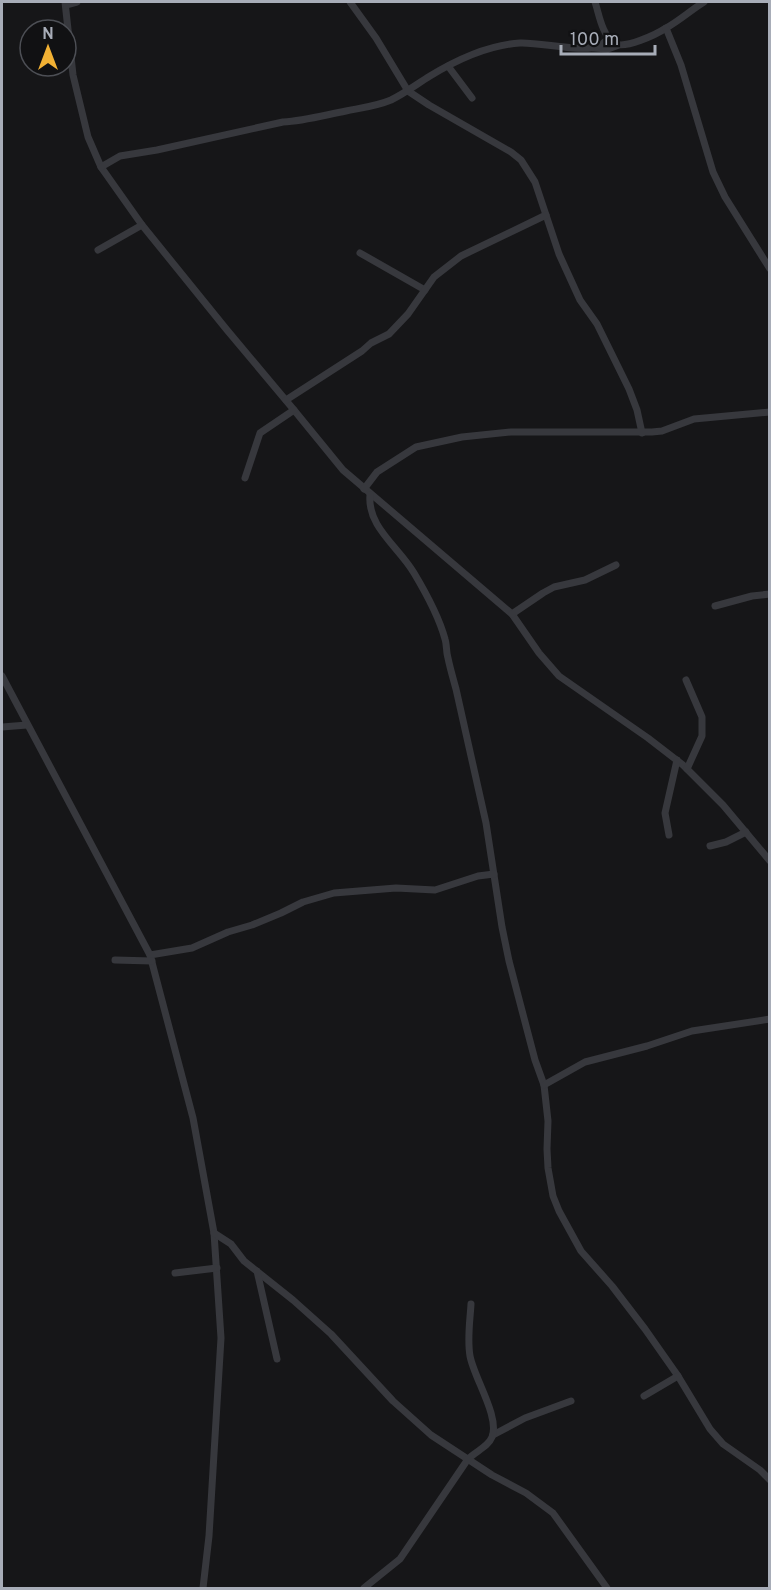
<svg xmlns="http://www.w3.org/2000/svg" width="771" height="1590" font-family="Overpass,sans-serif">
	<rect width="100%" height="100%" fill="#161618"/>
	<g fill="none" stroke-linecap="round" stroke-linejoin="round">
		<g stroke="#37383d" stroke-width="7">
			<path d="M 65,2 L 73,75 L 88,137 L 101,167 L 142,225 L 227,330 L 294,410 L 343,470 L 512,614 L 539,653 L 559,676 L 648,738 L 683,765 L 723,805 L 770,861"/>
			<path d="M 350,2 L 376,38 L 408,91 L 429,105 L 511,152 L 521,160 L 535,182 L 559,254 L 580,300 L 597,324 L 629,389 L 637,410 L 642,433"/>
			<path d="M 595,2 C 599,14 602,35 614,43 C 624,50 657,34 666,28 C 679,21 691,10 704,2"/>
			<path d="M 66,5 L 77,2"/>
			<path d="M 666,28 L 681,65 L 713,172 L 725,197 L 770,269"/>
			<path d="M 594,48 L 608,49 L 619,45"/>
			<path d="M 448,66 L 472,98"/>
			<path d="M 101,167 L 120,156 L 157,150 L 283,122 C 304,121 325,115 346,111 C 361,108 377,106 391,100 C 405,93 417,84 430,76 C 458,59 488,45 520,43 C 540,42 584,53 598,46 C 603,44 606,41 609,37"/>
			<path d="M 98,250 L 142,225"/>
			<path d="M 360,253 L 425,290"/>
			<path d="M 286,400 L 362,351 L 371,343 L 389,334 L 408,314 L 434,277 L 461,256 L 546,215"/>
			<path d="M 245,478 L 260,433 L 294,410"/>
			<path d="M 364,489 L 377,472 L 416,447 L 462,437 L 511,432 L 652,432 L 662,431 L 694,419 L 770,412"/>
			<path d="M 370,495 C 367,527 399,547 414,573 C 426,593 439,617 445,639 C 447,645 446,652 448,658 C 450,668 453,678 456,689 L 486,823 L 502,927 L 509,961 L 535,1060 L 544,1085 L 548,1121 L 547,1149 L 548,1168 L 553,1196 L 559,1211 L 581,1251 L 612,1286 L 645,1329 L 678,1376 L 710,1429 L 723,1444 L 760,1470 L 770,1480"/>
			<path d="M 715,606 L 752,596 L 770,594"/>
			<path d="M 512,614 L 543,593 L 554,587 L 585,580 L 616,565"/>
			<path d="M 2,676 L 150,955 L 193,1118 L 214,1233 L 221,1338 L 209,1536 L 203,1588"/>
			<path d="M 686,680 L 702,717 L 702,736 L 687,769"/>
			<path d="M 2,727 L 27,725"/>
			<path d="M 669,835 L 665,813 L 677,760"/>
			<path d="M 710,846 L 726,842 L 746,832"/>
			<path d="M 150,955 L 192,948 L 228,932 L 252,925 L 281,913 L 303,902 L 334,893 L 396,888 L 435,890 L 478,876 L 494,874"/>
			<path d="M 115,960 L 152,961"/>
			<path d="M 544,1085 L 585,1062 L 647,1046 L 692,1031 L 770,1019"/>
			<path d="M 214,1233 L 231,1244 L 244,1261 L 293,1300 L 331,1334 L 393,1401 L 431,1435 L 492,1475 L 526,1493 L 553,1513 L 607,1588"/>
			<path d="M 257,1271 L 277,1359"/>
			<path d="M 175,1273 L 217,1268"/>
			<path d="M 644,1396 L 678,1376"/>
			<path d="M 493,1435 L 525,1418 L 571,1401"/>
			<path d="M 364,1588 L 400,1559 L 468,1459 C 476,1451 488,1447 492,1437 C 500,1417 474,1378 470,1356 C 467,1339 470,1321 471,1304"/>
		</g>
	</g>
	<rect width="771" height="1590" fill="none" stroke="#a8adb8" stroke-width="6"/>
	<g transform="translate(48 48)"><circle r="28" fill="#111113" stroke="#4d4f55" stroke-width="1.5"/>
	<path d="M0-4.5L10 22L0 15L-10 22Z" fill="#f2b134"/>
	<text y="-9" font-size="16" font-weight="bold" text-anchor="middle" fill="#a8adb8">N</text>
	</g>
	<path d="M561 45v9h94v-9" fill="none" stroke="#a8adb8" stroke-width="3"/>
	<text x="570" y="45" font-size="18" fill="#a8adb8" stroke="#111113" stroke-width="4.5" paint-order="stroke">100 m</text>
</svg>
